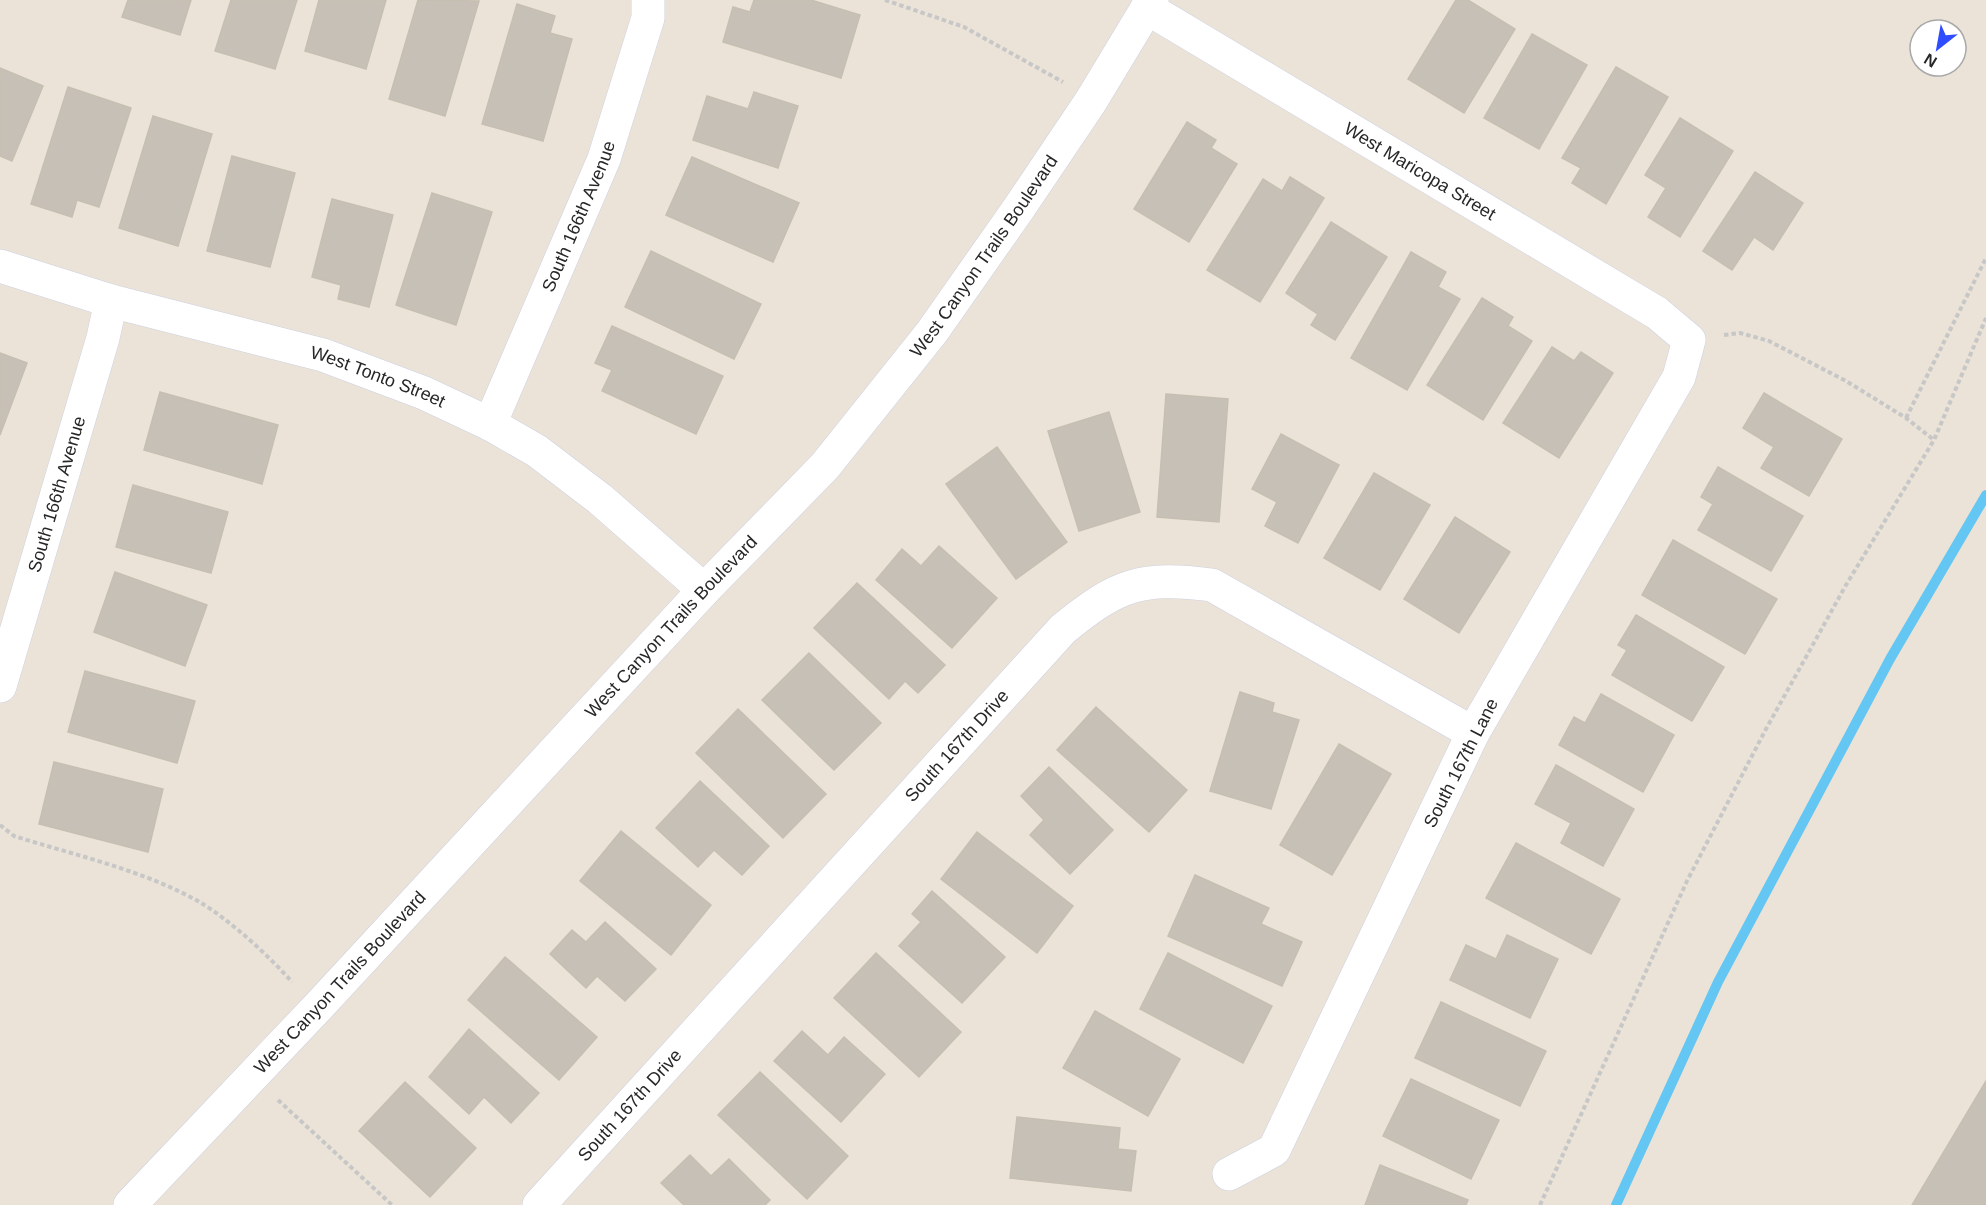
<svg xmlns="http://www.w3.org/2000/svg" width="1986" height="1205" font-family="Helvetica,sans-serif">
	<rect width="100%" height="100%" fill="#ebe3d7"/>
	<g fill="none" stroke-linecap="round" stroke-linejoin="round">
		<path stroke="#64c6f2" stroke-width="10" d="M 1616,1205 L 1718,982 L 1890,659 L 1986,495"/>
	</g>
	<g fill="#c6c0b7" stroke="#c6bfb1" stroke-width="1.5">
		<path d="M 128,0 L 191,0 L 180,35 L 122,17 Z"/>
		<path d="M 231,0 L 297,0 L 275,69 L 215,51 Z"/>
		<path d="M 319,0 L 386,0 L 366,69 L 305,51 Z"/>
		<path d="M 418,0 L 479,1 L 445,116 L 389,99 Z"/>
		<path d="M 754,0 L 811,0 L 860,15 L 841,78 L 723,42 L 733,7 L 750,12 Z"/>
		<path d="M 1456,0 L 1468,0 L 1515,29 L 1464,113 L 1408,79 Z"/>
		<path d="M 517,4 L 555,16 L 550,33 L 572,39 L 543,141 L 482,124 Z"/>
		<path d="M 1532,34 L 1587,65 L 1539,149 L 1484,118 Z"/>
		<path d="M 1616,67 L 1668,97 L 1606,204 L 1572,183 L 1581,168 L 1562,158 Z"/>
		<path d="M 0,68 L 43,86 L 12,161 L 0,156 Z"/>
		<path d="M 68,87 L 131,108 L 99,207 L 77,200 L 72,217 L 31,204 Z"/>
		<path d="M 754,92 L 798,106 L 778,168 L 693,140 L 707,96 L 748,109 Z"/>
		<path d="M 153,116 L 212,134 L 178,246 L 119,228 Z"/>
		<path d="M 1680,118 L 1733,151 L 1680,237 L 1648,217 L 1666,188 L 1645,175 Z"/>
		<path d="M 1187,122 L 1216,140 L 1211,148 L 1237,164 L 1189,242 L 1134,209 Z"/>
		<path d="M 232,156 L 295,173 L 270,267 L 207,251 Z"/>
		<path d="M 692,157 L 799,203 L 773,262 L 666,215 Z"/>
		<path d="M 1755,172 L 1803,203 L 1773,250 L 1754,237 L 1732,270 L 1703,251 Z"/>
		<path d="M 1290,177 L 1324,198 L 1260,302 L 1207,270 L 1263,179 L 1282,191 Z"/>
		<path d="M 432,193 L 492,212 L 456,325 L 396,305 Z"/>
		<path d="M 332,199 L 393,215 L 369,307 L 338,299 L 341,285 L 312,277 Z"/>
		<path d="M 1331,222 L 1387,257 L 1335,340 L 1311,325 L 1318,314 L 1286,293 Z"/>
		<path d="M 651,251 L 761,304 L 734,359 L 625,307 Z"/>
		<path d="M 1411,252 L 1446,272 L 1438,287 L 1460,299 L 1407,390 L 1351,358 Z"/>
		<path d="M 1482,298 L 1513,317 L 1508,326 L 1532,341 L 1483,420 L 1427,385 Z"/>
		<path d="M 612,326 L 723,376 L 696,434 L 602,391 L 612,370 L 595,363 Z"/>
		<path d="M 1552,347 L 1574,361 L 1581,352 L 1613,373 L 1559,458 L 1503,423 Z"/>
		<path d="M 0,353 L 27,363 L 0,435 Z"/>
		<path d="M 160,392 L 278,425 L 262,484 L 144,450 Z"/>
		<path d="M 1764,393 L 1842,439 L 1809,496 L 1761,468 L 1774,447 L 1743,428 Z"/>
		<path d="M 1166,394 L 1228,399 L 1219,522 L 1157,517 Z"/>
		<path d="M 1109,412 L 1140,512 L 1079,531 L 1048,431 Z"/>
		<path d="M 1281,434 L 1339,465 L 1298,543 L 1265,526 L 1277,502 L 1252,489 Z"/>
		<path d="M 997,447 L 1067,542 L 1016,579 L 946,484 Z"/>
		<path d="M 1718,467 L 1803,516 L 1771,571 L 1698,530 L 1713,504 L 1701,497 Z"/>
		<path d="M 1374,473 L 1430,505 L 1380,590 L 1324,558 Z"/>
		<path d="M 133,485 L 228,512 L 211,573 L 116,547 Z"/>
		<path d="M 1455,517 L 1510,552 L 1459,633 L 1404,599 Z"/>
		<path d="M 1673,540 L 1777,599 L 1745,654 L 1642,595 Z"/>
		<path d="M 939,546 L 997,598 L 952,648 L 876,580 L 902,549 L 921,566 Z"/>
		<path d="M 115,572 L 207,605 L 185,666 L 94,632 Z"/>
		<path d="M 857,583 L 945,665 L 918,693 L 905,681 L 889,699 L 814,628 Z"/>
		<path d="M 1636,615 L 1724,667 L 1692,721 L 1612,675 L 1627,650 L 1618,645 Z"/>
		<path d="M 809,653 L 881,723 L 834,770 L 762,700 Z"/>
		<path d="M 85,671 L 195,701 L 177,763 L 68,732 Z"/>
		<path d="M 1240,692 L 1274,703 L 1272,712 L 1299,720 L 1271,809 L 1210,791 Z"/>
		<path d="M 1601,694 L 1674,735 L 1643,792 L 1559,745 L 1574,717 L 1585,723 Z"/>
		<path d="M 1096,707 L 1187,790 L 1149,832 L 1057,750 Z"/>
		<path d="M 738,709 L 826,794 L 783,838 L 696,753 Z"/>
		<path d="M 1339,744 L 1391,774 L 1332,875 L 1280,845 Z"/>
		<path d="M 54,762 L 163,789 L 148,852 L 39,824 Z"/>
		<path d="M 1556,765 L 1634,809 L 1603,866 L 1561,843 L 1571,823 L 1535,804 Z"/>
		<path d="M 1049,767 L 1113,830 L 1070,874 L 1030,835 L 1044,820 L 1021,796 Z"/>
		<path d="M 700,781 L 769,846 L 742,875 L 714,850 L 698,867 L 656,828 Z"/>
		<path d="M 621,831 L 711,905 L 671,955 L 580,881 Z"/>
		<path d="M 977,832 L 1073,906 L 1037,953 L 941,879 Z"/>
		<path d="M 1516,843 L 1620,899 L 1591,954 L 1486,898 Z"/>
		<path d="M 1195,875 L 1269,908 L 1261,924 L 1302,942 L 1282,986 L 1168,936 Z"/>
		<path d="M 932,891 L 1005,957 L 962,1003 L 899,946 L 921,922 L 912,914 Z"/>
		<path d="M 605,922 L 656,969 L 625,1001 L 597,976 L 586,988 L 550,954 L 572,930 L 586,942 Z"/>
		<path d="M 1507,935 L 1558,959 L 1530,1018 L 1450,980 L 1466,945 L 1496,959 Z"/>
		<path d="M 876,953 L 961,1032 L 919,1077 L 834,998 Z"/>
		<path d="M 1168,953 L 1272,1006 L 1243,1063 L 1140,1009 Z"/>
		<path d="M 505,957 L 597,1037 L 559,1080 L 468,1000 Z"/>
		<path d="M 1441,1002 L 1546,1051 L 1520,1106 L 1415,1058 Z"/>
		<path d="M 1095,1011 L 1180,1059 L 1148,1116 L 1063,1068 Z"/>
		<path d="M 469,1029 L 539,1093 L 511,1123 L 484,1097 L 469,1114 L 429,1077 Z"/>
		<path d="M 802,1031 L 828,1055 L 844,1037 L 885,1074 L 841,1122 L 774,1061 Z"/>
		<path d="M 760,1072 L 848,1156 L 807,1199 L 718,1115 Z"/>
		<path d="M 1411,1079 L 1499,1120 L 1471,1179 L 1383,1136 Z"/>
		<path d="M 1986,1081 L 1986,1205 L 1912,1205 Z"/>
		<path d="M 405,1082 L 476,1148 L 430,1197 L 359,1131 Z"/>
		<path d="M 1017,1117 L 1120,1128 L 1118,1149 L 1136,1151 L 1131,1191 L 1010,1178 Z"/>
		<path d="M 690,1155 L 711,1176 L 729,1159 L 770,1200 L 765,1205 L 684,1205 L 661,1183 Z"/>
		<path d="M 1380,1165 L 1468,1200 L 1466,1205 L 1365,1205 Z"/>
	</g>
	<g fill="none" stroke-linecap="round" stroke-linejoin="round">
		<g stroke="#cdd0e1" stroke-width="34">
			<g id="minor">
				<path id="s1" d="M 1147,8 L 1657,313 L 1689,340 L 1679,377 L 1473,733 L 1274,1150 L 1229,1174"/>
				<path id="s2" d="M 0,266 L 111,301 L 323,355 L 424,393 L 490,424 L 537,451 L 600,499 L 704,590"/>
				<path id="s3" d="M 490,424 L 604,159 L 648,18 L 648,0"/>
				<path id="s4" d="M 0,686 L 103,338 L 111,301"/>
				<path id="s5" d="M 130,1205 L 316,1009 L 704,590 L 825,466 L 932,332 L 1019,208 L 1091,101 L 1152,0"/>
				<path id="s6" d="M 539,1205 L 1063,629 C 1118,584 1141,576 1212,585 L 1473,733"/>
			</g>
		</g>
		<g stroke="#c7c7c7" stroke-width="4" stroke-dasharray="4.5 3" stroke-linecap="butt">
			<path d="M 885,0 L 964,27 L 1063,82"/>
			<path d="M 1724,335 L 1740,333 L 1769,341 L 1846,381 L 1906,418 L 1934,440"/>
			<path d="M 1906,418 L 1986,258"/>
			<path d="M 0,825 L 14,836 C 74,855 147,871 201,903 C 230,920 270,957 292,982"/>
			<path d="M 278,1100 L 392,1205"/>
			<path d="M 1540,1205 L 1687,881 L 1766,729 L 1846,585 L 1934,440 L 1986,318"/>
		</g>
		<use href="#minor" stroke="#fff" stroke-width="33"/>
	</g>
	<g text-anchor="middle" stroke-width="4.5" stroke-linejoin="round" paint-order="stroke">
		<g font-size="18" fill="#272727" stroke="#fff">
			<text dy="6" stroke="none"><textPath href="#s1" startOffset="318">West Maricopa Street</textPath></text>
			<text dy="6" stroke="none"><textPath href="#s3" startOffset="226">South 166th Avenue</textPath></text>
			<text dy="6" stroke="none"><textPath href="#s5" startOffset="1278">West Canyon Trails Boulevard</textPath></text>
			<text dy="6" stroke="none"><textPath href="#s2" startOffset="394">West Tonto Street</textPath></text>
			<text dy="6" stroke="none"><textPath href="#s4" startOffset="200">South 166th Avenue</textPath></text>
			<text dy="6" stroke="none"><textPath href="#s5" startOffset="792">West Canyon Trails Boulevard</textPath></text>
			<text dy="6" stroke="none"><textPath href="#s6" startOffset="621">South 167th Drive</textPath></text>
			<text transform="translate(1461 763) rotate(-63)" y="6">South 167th Lane</text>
			<text dy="6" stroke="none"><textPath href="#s5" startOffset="306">West Canyon Trails Boulevard</textPath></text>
			<text dy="6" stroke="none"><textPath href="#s6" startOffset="135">South 167th Drive</textPath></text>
		</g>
	</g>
	<g transform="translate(1938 48) rotate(211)"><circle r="28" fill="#ffffff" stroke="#a9a9a9" stroke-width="1.5"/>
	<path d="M0-4.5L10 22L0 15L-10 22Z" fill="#304cff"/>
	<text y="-9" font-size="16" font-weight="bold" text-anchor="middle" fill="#272727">N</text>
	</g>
</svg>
